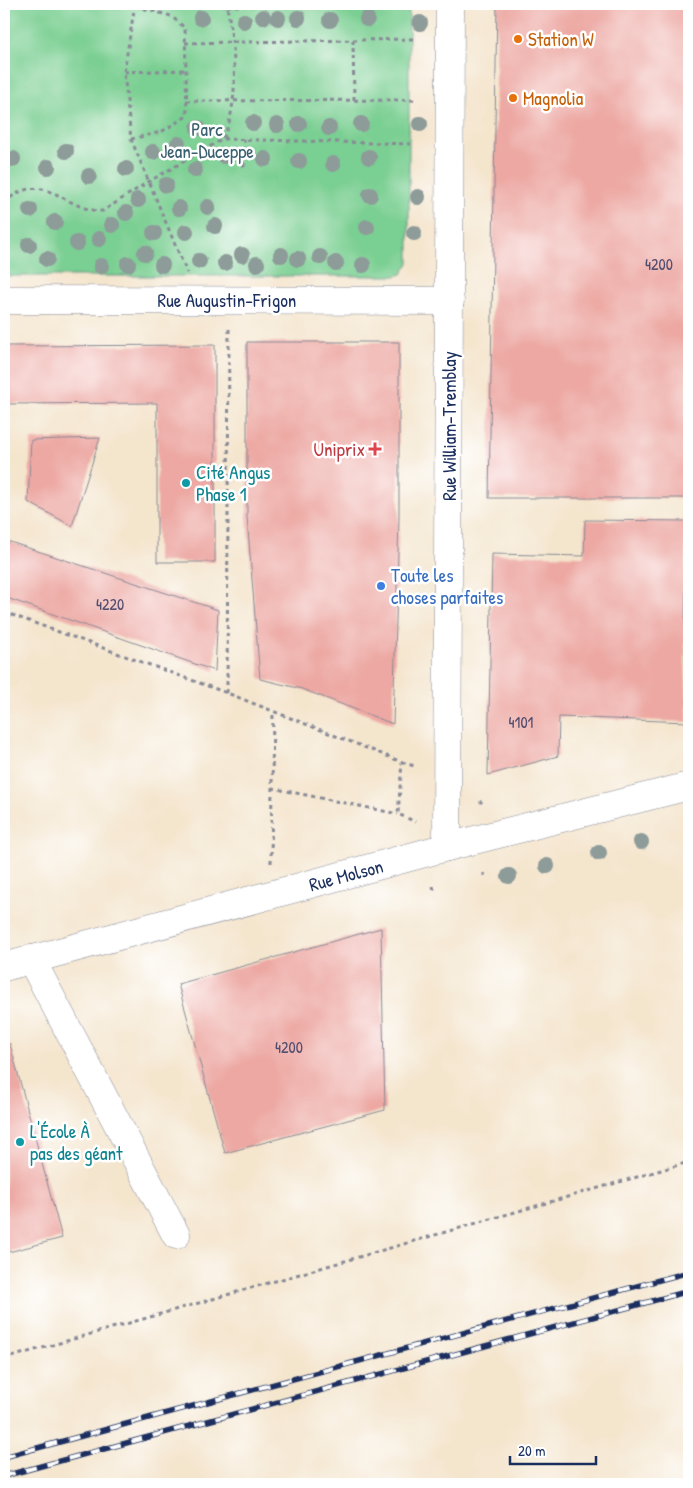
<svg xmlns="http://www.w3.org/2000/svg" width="693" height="1488" font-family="'Patrick Hand',sans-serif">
	<rect width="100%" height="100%" fill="#fff"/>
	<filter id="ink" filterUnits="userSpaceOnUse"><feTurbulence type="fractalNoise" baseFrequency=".02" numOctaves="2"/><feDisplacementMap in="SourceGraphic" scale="10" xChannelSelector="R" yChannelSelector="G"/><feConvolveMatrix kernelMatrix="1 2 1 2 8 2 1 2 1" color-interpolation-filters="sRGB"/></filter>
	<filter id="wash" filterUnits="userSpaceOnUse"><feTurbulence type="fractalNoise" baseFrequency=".0096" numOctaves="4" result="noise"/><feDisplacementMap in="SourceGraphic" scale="20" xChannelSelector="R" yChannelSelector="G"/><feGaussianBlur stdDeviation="1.12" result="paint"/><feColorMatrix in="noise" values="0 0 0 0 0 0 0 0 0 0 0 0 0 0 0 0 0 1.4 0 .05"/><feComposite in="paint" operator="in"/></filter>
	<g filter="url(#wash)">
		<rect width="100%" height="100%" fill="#f4e5cd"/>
		<path fill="#7acf92" stroke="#4a7f78" d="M 4,4 L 409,4 L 409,263 L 402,274 L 395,276 L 4,276 Z"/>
		<g id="blocks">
			<g fill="#eda8a3">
				<path d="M 497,4 L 689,4 L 689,498 L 489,498 Z"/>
				<path d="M 247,342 L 399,342 L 399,518 L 393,724 L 302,689 L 260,679 L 247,517 Z"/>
				<path d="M 215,345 L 215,562 L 157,562 L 157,403 L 4,404 L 4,346 Z"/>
				<path d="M 100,438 L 72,526 L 28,502 L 31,440 Z"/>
				<path d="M 585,520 L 688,521 L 686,528 L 685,658 L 688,722 L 559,717 L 558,756 L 488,775 L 492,554 L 584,556 Z"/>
				<path d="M 4,540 L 218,610 L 215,671 L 4,597 Z"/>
				<path d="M 381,928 L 385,1110 L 225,1153 L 178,984 Z"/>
				<path d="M 10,1044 L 62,1238 L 5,1253 L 4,1045 Z"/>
			</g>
		</g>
	</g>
	<g filter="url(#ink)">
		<use href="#blocks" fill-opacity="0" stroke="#888a96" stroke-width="1"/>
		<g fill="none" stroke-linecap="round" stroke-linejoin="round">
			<g stroke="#888a96" stroke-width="29">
				<g id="minor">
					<path d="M 4,300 L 450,301"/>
					<path d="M 447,847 L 450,4"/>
					<path d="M 31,959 L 176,1235"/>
					<path d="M 4,967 L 447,847 L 689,786"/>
				</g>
			</g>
			<g stroke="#888a96" stroke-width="3" stroke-dasharray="4 4" stroke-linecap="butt">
				<path d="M 135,4 L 124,72 L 131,139 L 187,273"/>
				<path d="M 227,6 L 413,4"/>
				<path d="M 353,40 L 354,100"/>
				<path d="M 185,43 L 414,39"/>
				<path d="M 124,72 L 186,70"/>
				<path d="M 186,101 L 414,100"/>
				<path d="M 131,139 L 161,132 L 187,116 L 185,28 L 171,16 L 135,6"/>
				<path d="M 223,139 L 413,144"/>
				<path d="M 244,139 L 244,168"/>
				<path d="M 4,203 C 45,166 63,211 103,211 L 148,182 L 223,139 C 241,99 234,47 227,6 L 216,4"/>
				<path d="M 4,612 L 227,693 L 402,762 L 398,814 L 416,822"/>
				<path d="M 227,693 L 229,329"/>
				<path d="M 402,762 L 417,767"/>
				<path d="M 272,788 L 398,814"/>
				<path d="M 480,803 L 482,801"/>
				<path d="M 271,863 L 273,711"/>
				<path d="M 484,873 L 484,876"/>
				<path d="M 433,886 L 434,890"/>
				<path d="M 4,1359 L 689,1162"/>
			</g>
			<use href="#minor" stroke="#fff" stroke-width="28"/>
			<g stroke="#1b2f5e" stroke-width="5.5">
				<g id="rail">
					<path d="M 4,1457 L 689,1272"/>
					<path d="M 4,1476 L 689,1291"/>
				</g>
			</g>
			<use href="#rail" stroke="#fff" stroke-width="4" stroke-dasharray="11" stroke-linecap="butt"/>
		</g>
		<g fill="#8d9b99">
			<circle cx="263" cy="17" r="8"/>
			<circle cx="201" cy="18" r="8"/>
			<circle cx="278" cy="18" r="8"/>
			<circle cx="298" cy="18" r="8"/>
			<circle cx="367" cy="19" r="8"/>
			<circle cx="330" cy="20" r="8"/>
			<circle cx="244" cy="21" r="8"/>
			<circle cx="420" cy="23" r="8"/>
			<circle cx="253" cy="123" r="8"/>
			<circle cx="299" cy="124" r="8"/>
			<circle cx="361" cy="124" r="8"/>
			<circle cx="420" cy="124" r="8"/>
			<circle cx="277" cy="125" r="8"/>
			<circle cx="198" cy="128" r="8"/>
			<circle cx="329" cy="128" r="8"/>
			<circle cx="178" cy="144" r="8"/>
			<circle cx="66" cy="151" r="8"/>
			<circle cx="153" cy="152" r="8"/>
			<circle cx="224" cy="156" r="8"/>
			<circle cx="369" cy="157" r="8"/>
			<circle cx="13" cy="159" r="8"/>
			<circle cx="265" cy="159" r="8"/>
			<circle cx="299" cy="161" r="8"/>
			<circle cx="333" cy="164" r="8"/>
			<circle cx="48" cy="167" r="8"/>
			<circle cx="126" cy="169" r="8"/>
			<circle cx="195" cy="170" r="8"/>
			<circle cx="89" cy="176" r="8"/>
			<circle cx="166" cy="185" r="8"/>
			<circle cx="370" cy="195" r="8"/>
			<circle cx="418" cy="197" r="8"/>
			<circle cx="138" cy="200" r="8"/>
			<circle cx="208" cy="207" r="8"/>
			<circle cx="179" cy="208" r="8"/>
			<circle cx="30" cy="210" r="8"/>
			<circle cx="126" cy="213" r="8"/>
			<circle cx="55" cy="222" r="8"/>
			<circle cx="112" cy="225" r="8"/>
			<circle cx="215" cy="226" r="8"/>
			<circle cx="367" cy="227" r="8"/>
			<circle cx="186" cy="232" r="8"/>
			<circle cx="154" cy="233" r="8"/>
			<circle cx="414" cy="233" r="8"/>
			<circle cx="99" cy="239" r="8"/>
			<circle cx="77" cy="243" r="8"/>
			<circle cx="29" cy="245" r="8"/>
			<circle cx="145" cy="253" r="8"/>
			<circle cx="242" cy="255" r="8"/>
			<circle cx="281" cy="255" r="8"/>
			<circle cx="320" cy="257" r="8"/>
			<circle cx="47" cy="259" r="8"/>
			<circle cx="298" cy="259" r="8"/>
			<circle cx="199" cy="261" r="8"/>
			<circle cx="225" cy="263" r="8"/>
			<circle cx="336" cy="263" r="8"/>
			<circle cx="128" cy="264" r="8"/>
			<circle cx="257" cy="264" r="8"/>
			<circle cx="162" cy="265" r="8"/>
			<circle cx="363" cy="265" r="8"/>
			<circle cx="101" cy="266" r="8"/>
			<circle cx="641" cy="842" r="8"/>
			<circle cx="599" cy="853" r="8"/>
			<circle cx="547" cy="866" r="8"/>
			<circle cx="509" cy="876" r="8"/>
		</g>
	</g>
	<g fill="#e8710a" stroke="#fff" stroke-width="2">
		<circle cx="518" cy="39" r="5"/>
		<circle cx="513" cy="98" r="5"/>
	</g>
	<path fill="#e0444e" stroke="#fff" stroke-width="2" d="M372.5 441.5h5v5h5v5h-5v5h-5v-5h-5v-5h5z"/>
	<g fill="#0f9aa8" stroke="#fff" stroke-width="2">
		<circle cx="186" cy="483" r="5"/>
		<circle cx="20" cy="1142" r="5"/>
	</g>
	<circle fill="#3f7fe0" stroke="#fff" stroke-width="2" cx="381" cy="586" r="5"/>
	<g text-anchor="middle" stroke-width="5" stroke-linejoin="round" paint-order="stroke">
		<g font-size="16" fill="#504d6f">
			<text x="659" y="270">4200</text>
			<text x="110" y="610">4220</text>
			<text x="521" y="728">4101</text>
			<text x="289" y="1053">4200</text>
		</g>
		<g font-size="19" fill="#c56008" stroke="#fff" text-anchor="start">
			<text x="528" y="46">Station W</text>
			<text x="523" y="105">Magnolia</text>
		</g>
		<g font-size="19" fill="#385f6e" stroke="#fff">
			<text x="207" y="136">Parc<tspan x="207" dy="22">Jean-Duceppe</tspan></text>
		</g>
		<g font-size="19" fill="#1b2f5e" stroke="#fff">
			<text x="227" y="307">Rue Augustin-Frigon</text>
			<text transform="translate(449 426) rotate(-90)" y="7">Rue William-Tremblay</text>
			<text transform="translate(346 875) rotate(-15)" y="7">Rue Molson</text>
		</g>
		<g font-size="19" fill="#be3a42" stroke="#fff" text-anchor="end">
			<text x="365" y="456">Uniprix</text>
		</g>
		<g font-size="19" fill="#0d838f" stroke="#fff" text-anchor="start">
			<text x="196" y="479">Cité Angus<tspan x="196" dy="22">Phase 1</tspan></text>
			<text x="30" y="1138">L'École À<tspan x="30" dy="22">pas des géant</tspan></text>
		</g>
		<g font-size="19" fill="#366cbe" stroke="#fff" text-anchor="start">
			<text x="391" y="582">Toute les<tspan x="391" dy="22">choses parfaites</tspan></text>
		</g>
	</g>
	<rect width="693" height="1488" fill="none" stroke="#fff" stroke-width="20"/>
	<path d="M510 1456v8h86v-8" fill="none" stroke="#1b2f5e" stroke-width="2.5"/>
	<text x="518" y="1456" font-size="15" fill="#1b2f5e" stroke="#ffffff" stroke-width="4" paint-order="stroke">20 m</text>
</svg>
